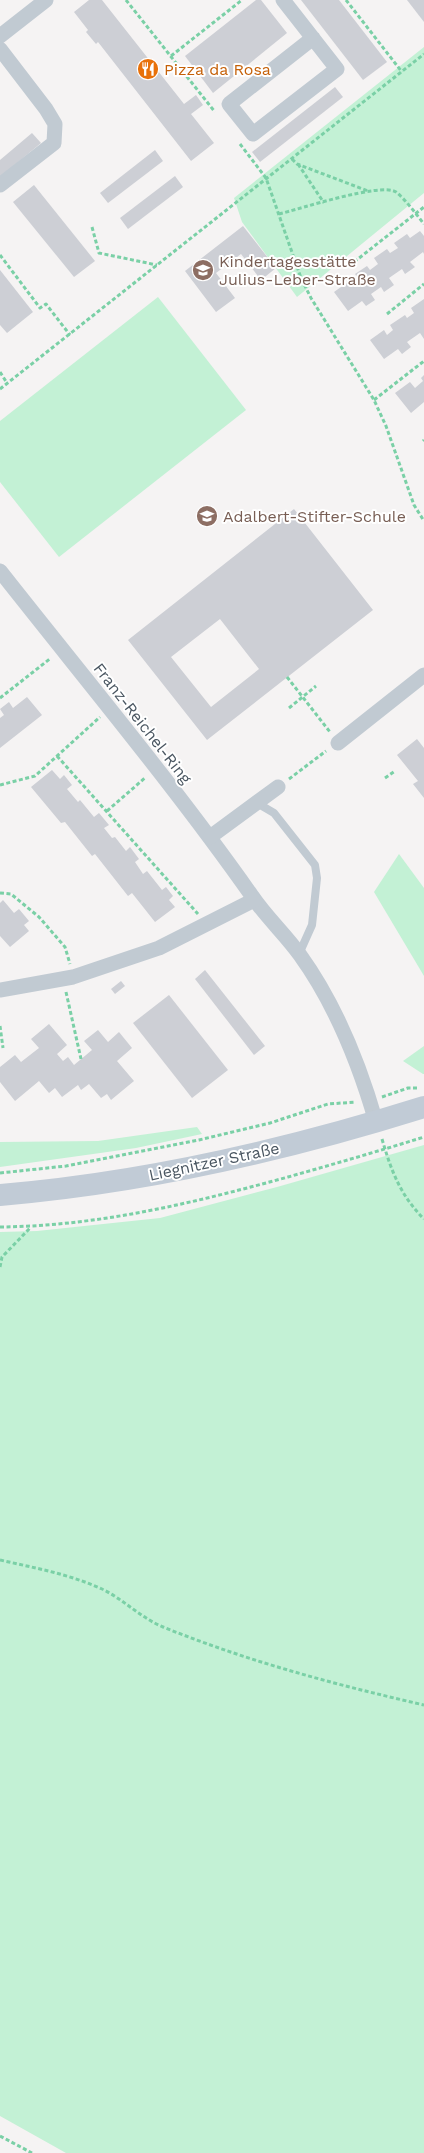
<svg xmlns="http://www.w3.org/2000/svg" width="424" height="2153" font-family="'Work Sans',sans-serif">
	<rect width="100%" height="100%" fill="#f5f3f3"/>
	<g fill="#c3f1d5">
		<path d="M 424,47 L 424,193 L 297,297 L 242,222 L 234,198 Z"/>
		<path d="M 158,297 L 246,410 L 59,557 L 0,482 L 0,421 Z"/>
		<path d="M 399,854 L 424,888 L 424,976 L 374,892 Z"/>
		<path d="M 424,1046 L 424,1074 L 423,1074 L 403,1061 Z"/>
		<path d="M 197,1127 L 202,1134 L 136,1148 L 0,1167 L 0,1142 L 98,1141 Z"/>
		<path d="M 424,1145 L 424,2153 L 66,2153 L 0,2116 L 0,1232 L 37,1231 L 160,1218 L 277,1187 Z"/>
	</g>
	<g fill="#cdcfd5" fill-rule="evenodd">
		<path d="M 89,0 L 102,0 L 184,104 L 196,95 L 203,105 L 191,114 L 214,143 L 191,161 L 98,42 L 96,44 L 86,32 L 88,30 L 74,12 Z"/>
		<path d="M 256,0 L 261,0 L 287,33 L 213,93 L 185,56 Z"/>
		<path d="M 301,0 L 339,0 L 387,62 L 363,80 Z"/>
		<path d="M 407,0 L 424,0 L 424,22 Z"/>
		<path d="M 335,87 L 343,97 L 260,162 L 252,152 Z"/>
		<path d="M 32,133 L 41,143 L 0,177 L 0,160 Z"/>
		<path d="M 155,150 L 163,161 L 108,203 L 100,193 Z"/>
		<path d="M 175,176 L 183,187 L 128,229 L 120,218 Z"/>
		<path d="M 34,185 L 95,261 L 74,277 L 13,202 Z"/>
		<path d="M 243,226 L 276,268 L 261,280 L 241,254 L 216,273 L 235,298 L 216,312 L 185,271 Z"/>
		<path d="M 420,231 L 424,236 L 424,254 L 423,252 L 410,262 L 415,267 L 405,274 L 402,269 L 389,278 L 394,285 L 384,292 L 381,287 L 371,294 L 375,300 L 366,306 L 362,301 L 348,311 L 334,292 L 348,282 L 351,286 L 359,279 L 355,274 L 367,266 L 370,270 L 378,264 L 374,258 L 387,249 L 390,253 L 398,248 L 394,243 L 407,234 L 410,238 Z"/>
		<path d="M 0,270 L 33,312 L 7,333 L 0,325 Z"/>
		<path d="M 424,299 L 424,339 L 420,333 L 407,342 L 411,347 L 402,354 L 398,349 L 384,359 L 370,340 L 384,330 L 387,335 L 393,330 L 390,325 L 405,315 L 407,318 L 414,313 L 411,308 Z"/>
		<path d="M 424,375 L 424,402 L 411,413 L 395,393 L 410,382 L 415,388 L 423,381 L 421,378 Z"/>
		<path d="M 294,509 L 373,610 L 207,740 L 128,640 ZM 220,619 L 259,669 L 211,707 L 171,657 Z"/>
		<path d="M 27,697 L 42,715 L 0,748 L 0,718 L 4,715 L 0,709 L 9,702 L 13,708 Z"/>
		<path d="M 417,739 L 424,748 L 424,798 L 413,784 L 418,781 L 397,755 Z"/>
		<path d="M 52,770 L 60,779 L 64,775 L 72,785 L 67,789 L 78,802 L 80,800 L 94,817 L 99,813 L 109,825 L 104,828 L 112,838 L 115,837 L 126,851 L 130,847 L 139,859 L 135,862 L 143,874 L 147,871 L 162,890 L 166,887 L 173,896 L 169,900 L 175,907 L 155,922 L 132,893 L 128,896 L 95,854 L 92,856 L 65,822 L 61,823 L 31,787 Z"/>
		<path d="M 3,900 L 14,913 L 19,909 L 29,921 L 24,925 L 29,931 L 10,947 L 0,936 L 0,903 Z"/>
		<path d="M 205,970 L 265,1046 L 254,1055 L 195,979 Z"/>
		<path d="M 121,981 L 125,986 L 115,994 L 111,989 Z"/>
		<path d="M 169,995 L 228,1070 L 192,1098 L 133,1023 Z"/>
		<path d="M 49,1024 L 67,1045 L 57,1054 L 63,1061 L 68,1057 L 74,1065 L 92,1050 L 84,1041 L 98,1030 L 108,1042 L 119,1032 L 132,1048 L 117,1061 L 134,1081 L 111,1100 L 107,1094 L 101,1098 L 89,1084 L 81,1090 L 78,1085 L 62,1097 L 55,1088 L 49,1093 L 39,1081 L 15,1101 L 0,1082 L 0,1067 L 15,1055 L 21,1062 L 39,1048 L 31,1039 Z"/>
	</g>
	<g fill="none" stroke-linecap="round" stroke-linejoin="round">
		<g stroke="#7ad0a6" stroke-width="3" stroke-dasharray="4 2.5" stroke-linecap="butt">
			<path d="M 126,0 L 215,112"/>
			<path d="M 346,0 L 402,72"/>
			<path d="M 171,56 L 242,0"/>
			<path d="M 240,144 L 266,178 L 301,278 L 311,298 L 374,400 L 386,426 L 414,505 L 424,521"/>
			<path d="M 292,159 L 297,164 L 368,191"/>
			<path d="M 298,164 L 324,203"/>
			<path d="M 279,214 C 300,209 381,182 396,192 C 406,200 416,214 424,224"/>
			<path d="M 92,227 L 99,253 L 157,265"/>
			<path d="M 0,255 L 40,308 L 46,304 L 70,335"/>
			<path d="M 349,266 L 424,207"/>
			<path d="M 387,314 L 424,284"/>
			<path d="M 0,372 L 7,383"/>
			<path d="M 0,389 L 424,54"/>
			<path d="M 374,400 L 424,361"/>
			<path d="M 423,441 L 424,440"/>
			<path d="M 287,677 L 330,732"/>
			<path d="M 0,698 L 51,658"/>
			<path d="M 289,708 L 316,686"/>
			<path d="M 57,756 L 198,914"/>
			<path d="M 385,778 L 395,771"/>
			<path d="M 289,779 L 326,751"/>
			<path d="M 0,785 L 35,776 L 100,717"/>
			<path d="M 107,811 L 146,777"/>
			<path d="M 0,893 L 11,894 L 39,917 L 65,947 L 70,964"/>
			<path d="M 66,992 L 81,1059"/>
			<path d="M 0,1026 L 3,1048"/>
			<path d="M 382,1097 L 408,1088 L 419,1088"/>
			<path d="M 382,1139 C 391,1170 400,1195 424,1219"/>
			<path d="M 0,1173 L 66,1166 L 199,1140 L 270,1123 L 328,1104 L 356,1102"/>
			<path d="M 0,1227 C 99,1226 193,1203 288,1177 C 334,1164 379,1151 424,1137"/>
			<path d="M 0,1267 L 2,1257 L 31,1227"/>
			<path d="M 0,1560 C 35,1568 69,1574 102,1589 C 123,1599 141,1618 163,1627 C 250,1662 333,1684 424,1705"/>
			<path d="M 0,2136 L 32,2153"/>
		</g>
		<path stroke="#c1cad2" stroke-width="8" d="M 257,803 L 274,813 L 315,865 L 317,878 L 312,925 L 299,954"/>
		<g stroke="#c1cad2" stroke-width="15">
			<path d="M 283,0 L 337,69 L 253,134 L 229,104 L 313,38"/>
			<path d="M 0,36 L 46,0"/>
			<path d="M 0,49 L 46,109 L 55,124 L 54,143 L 0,185"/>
			<path d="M 0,571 C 85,679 173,784 252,896 C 266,917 285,934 300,955 C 336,1005 359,1063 376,1122"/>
			<path d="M 338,743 L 424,675"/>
			<path d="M 210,837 L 278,787"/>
			<path d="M 0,990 L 73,977 L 159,948 L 254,900"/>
		</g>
		<path stroke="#c1cbd6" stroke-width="22" d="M 0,1195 C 144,1183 287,1150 424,1107"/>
	</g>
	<defs>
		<g id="restaurant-disc" transform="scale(1.125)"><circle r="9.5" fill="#e8710a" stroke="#fff"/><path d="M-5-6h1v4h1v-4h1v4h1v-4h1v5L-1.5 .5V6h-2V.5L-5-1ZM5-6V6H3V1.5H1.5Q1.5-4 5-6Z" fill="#fff"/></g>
		<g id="school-disc" transform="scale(1.125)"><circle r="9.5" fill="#8d6e63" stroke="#fff"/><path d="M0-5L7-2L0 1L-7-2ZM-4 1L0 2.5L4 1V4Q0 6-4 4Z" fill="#fff"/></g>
	</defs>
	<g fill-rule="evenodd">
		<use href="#restaurant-disc" x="148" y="69"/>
		<use href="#school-disc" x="203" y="270"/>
		<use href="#school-disc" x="207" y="516"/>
	</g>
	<g text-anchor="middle" stroke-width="4" stroke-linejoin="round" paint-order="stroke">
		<g font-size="16" fill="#c56008" stroke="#fff" text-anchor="start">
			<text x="164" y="75">Pizza da Rosa</text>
		</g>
		<g font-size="16" fill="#785e54" stroke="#fff" text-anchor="start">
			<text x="219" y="267">Kindertagesstätte<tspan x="219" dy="18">Julius-Leber-Straße</tspan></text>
			<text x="223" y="522">Adalbert-Stifter-Schule</text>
		</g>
		<g font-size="16" fill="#4a5661" stroke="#fff">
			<text transform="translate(143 723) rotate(52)" y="6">Franz-Reichel-Ring</text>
			<text transform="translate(214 1161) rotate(-12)" y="6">Liegnitzer Straße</text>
		</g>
	</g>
</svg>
